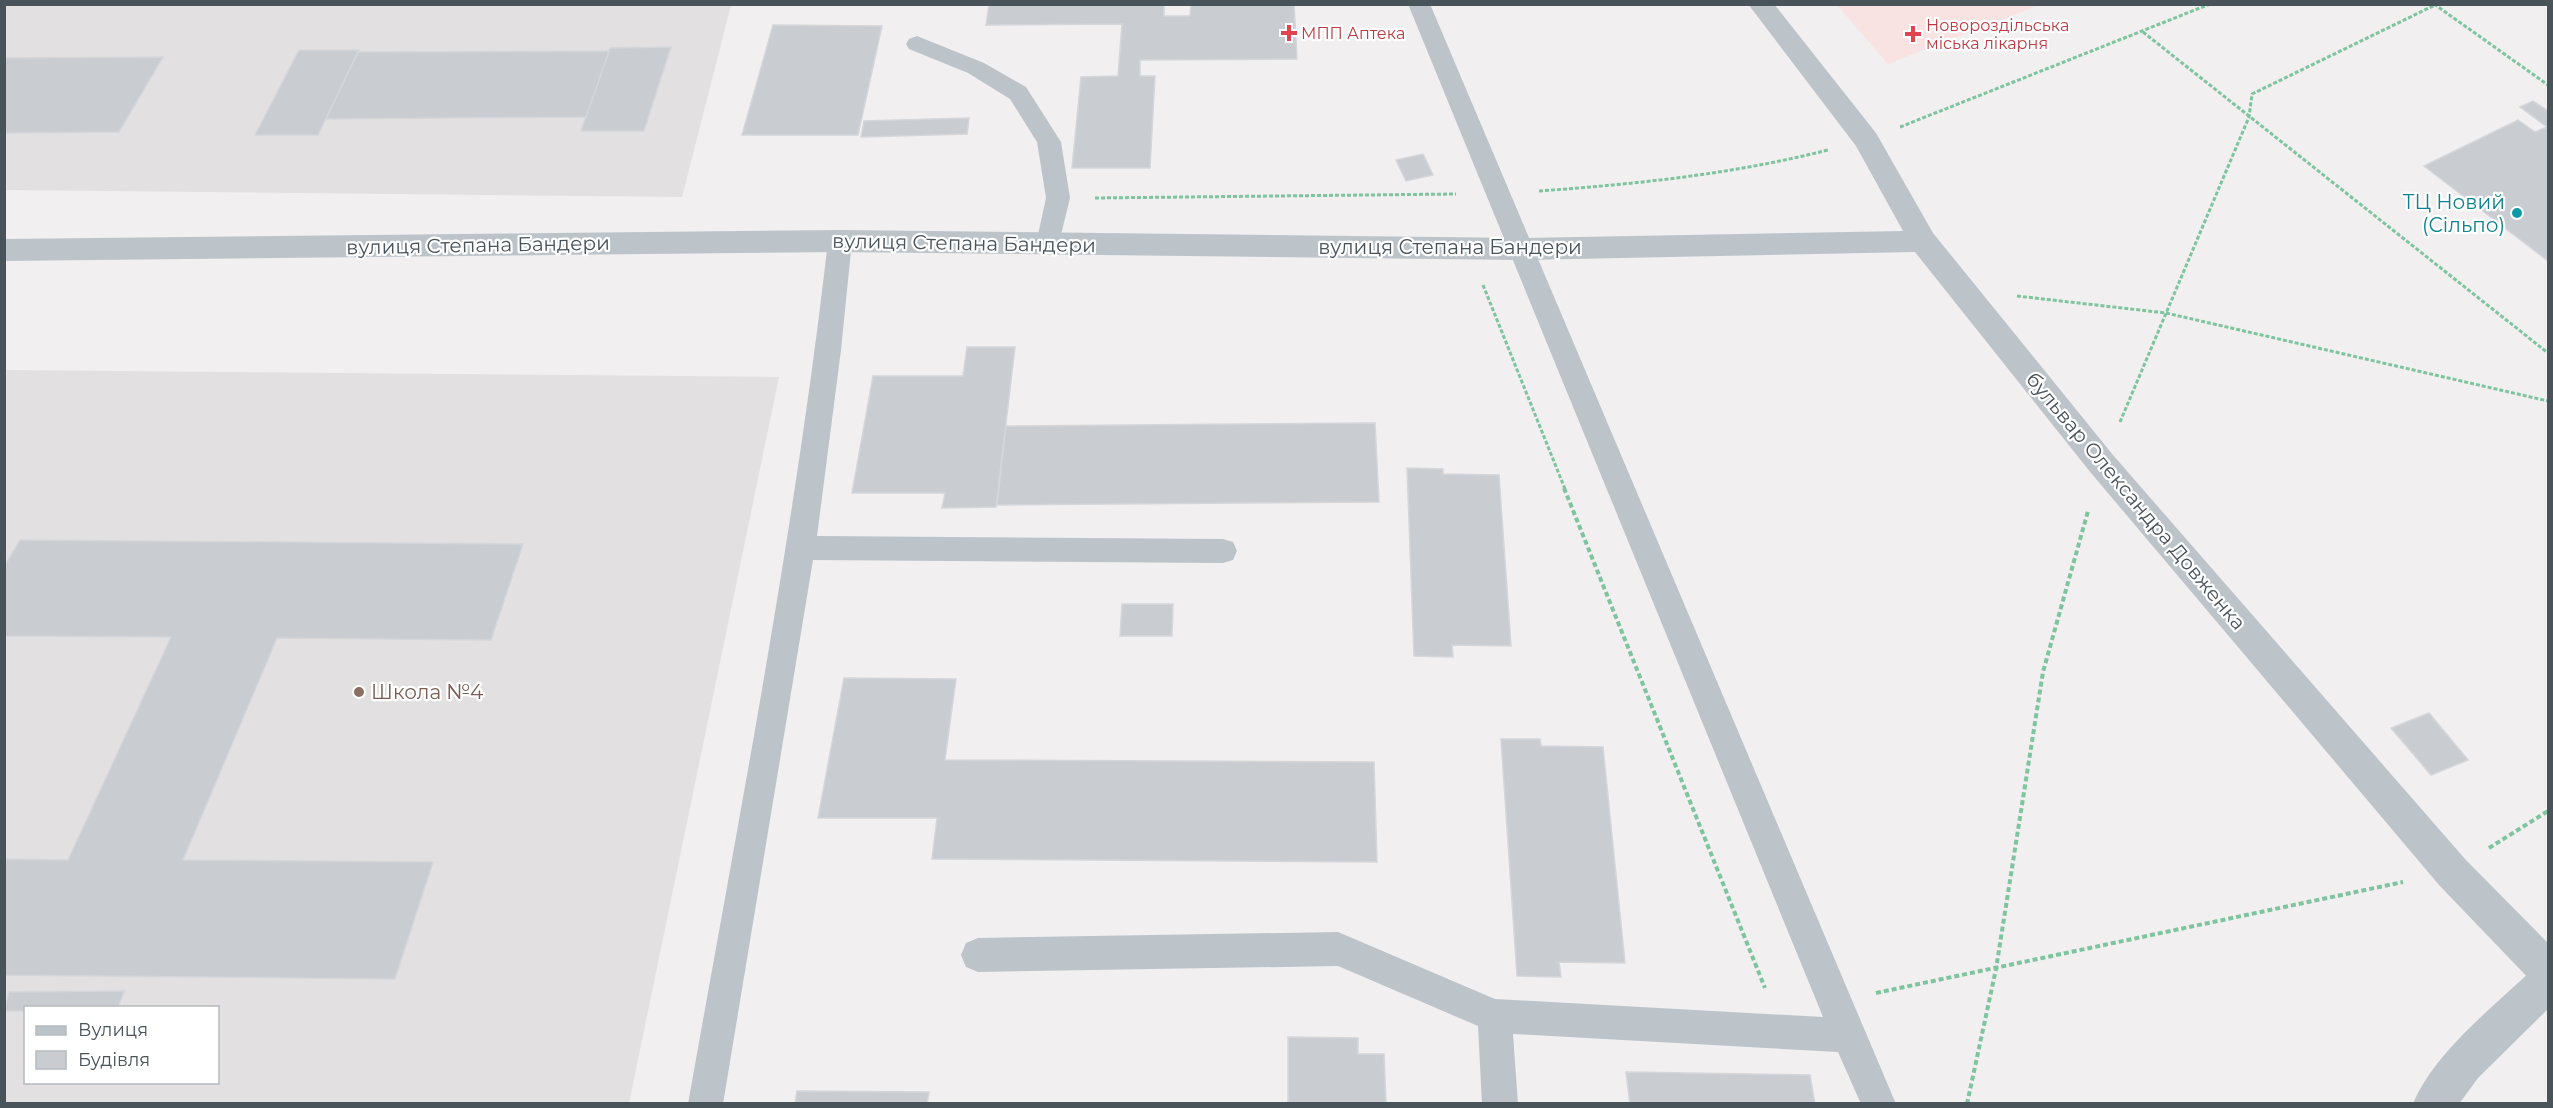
<svg xmlns="http://www.w3.org/2000/svg" width="2553" height="1108" font-family="Montserrat,sans-serif">
	<rect width="100%" height="100%" fill="#f1efef"/>
	<g fill="#e2e0e0" fill-rule="evenodd">
		<path d="M 5,5 L 731,5 L 682,197 L 5,190 Z"/>
		<path d="M 4,370 L 779,377 L 629,1103 L 5,1103 ZM 26,1008 L 218,1008 L 218,1082 L 26,1082 Z"/>
	</g>
	<path fill="#f8e3e2" d="M 1837,5 L 2039,5 L 1888,64 Z"/>
	<g fill="#c9ccd1" stroke="#d4d6da" stroke-width="1.5">
		<path d="M 989,4 L 1164,4 L 1164,16 L 1190,16 L 1191,5 L 1294,4 L 1297,59 L 1140,60 L 1140,76 L 1155,76 L 1150,168 L 1072,168 L 1081,77 L 1118,76 L 1122,24 L 986,25 Z"/>
		<path d="M 773,25 L 882,26 L 858,135 L 742,135 Z"/>
		<path d="M 671,47 L 644,131 L 581,131 L 610,48 Z"/>
		<path d="M 299,50 L 359,50 L 318,135 L 255,135 Z"/>
		<path d="M 609,51 L 586,117 L 326,119 L 358,52 Z"/>
		<path d="M 163,57 L 119,132 L 4,133 L 4,58 Z"/>
		<path d="M 2533,101 L 2548,111 L 2548,261 L 2424,166 L 2518,120 L 2535,132 L 2547,127 L 2520,107 Z"/>
		<path d="M 969,118 L 967,134 L 861,137 L 864,121 Z"/>
		<path d="M 1423,154 L 1433,175 L 1406,181 L 1396,160 Z"/>
		<path d="M 967,347 L 1015,347 L 996,507 L 942,508 L 945,493 L 852,493 L 873,376 L 963,376 Z"/>
		<path d="M 1375,423 L 1379,502 L 997,505 L 1006,426 Z"/>
		<path d="M 1407,468 L 1443,469 L 1443,474 L 1499,475 L 1511,646 L 1452,645 L 1453,657 L 1414,656 Z"/>
		<path d="M 20,540 L 523,544 L 491,640 L 277,638 L 183,860 L 433,862 L 395,979 L 4,975 L 4,859 L 68,860 L 171,637 L 4,636 L 4,567 Z"/>
		<path d="M 1122,604 L 1173,604 L 1172,636 L 1120,636 Z"/>
		<path d="M 844,678 L 956,679 L 945,760 L 1374,762 L 1377,862 L 932,859 L 937,818 L 818,818 Z"/>
		<path d="M 2429,713 L 2468,760 L 2431,775 L 2391,728 Z"/>
		<path d="M 1501,739 L 1540,739 L 1541,746 L 1603,747 L 1625,963 L 1559,962 L 1561,977 L 1517,976 Z"/>
		<path d="M 124,991 L 118,1008 L 26,1008 L 26,1011 L 4,1011 L 9,992 Z"/>
		<path d="M 1288,1037 L 1358,1038 L 1358,1054 L 1384,1054 L 1386,1104 L 1288,1104 Z"/>
		<path d="M 1626,1072 L 1810,1075 L 1815,1104 L 1630,1104 Z"/>
		<path d="M 797,1091 L 929,1092 L 927,1104 L 795,1104 Z"/>
	</g>
	<g fill="none" stroke-linecap="round" stroke-linejoin="round">
		<g stroke="#7ec49f" stroke-width="3" stroke-dasharray="4 2" stroke-linecap="butt">
			<path d="M 2434,4 L 2548,85"/>
			<path d="M 2143,32 L 2548,353"/>
			<path d="M 1900,127 L 2210,4"/>
			<path d="M 1539,191 C 1637,184 1733,174 1828,150"/>
			<path d="M 1095,198 L 1456,194"/>
			<path d="M 1483,285 L 1565,489"/>
			<path d="M 2017,296 L 2166,313 L 2548,401"/>
			<path d="M 2120,422 L 2249,117 L 2252,94 L 2435,5"/>
		</g>
		<g stroke="#7ec49f" stroke-width="4" stroke-dasharray="5 3" stroke-linecap="butt">
			<path d="M 1564,488 L 1765,988"/>
			<path d="M 2489,848 L 2548,811"/>
			<path d="M 1876,993 L 2403,882"/>
			<path d="M 1967,1104 L 1996,969 L 2043,672 L 2088,511"/>
		</g>
		<g fill="#bcc4ca" fill-rule="evenodd">
			<path d="M 1408,4 L 1430,4 L 1896,1104 L 1861,1104 L 1838,1052 L 1513,1034 L 1518,1104 L 1482,1104 L 1478,1026 L 1338,966 L 978,972 L 966,967 L 961,955 L 966,943 L 978,938 L 1338,932 L 1495,999 L 1823,1017 Z"/>
			<path d="M 917,36 L 984,63 L 1026,87 L 1061,142 L 1070,198 L 1057,251 L 1048,253 L 1039,251 L 1036,244 L 1046,198 L 1037,142 L 1010,99 L 968,73 L 909,49 L 906,44 L 909,39 Z"/>
			<path d="M 840,232 L 849,234 L 852,241 L 841,350 L 817,536 L 1223,539 L 1233,542 L 1237,551 L 1233,560 L 1223,563 L 813,560 L 723,1104 L 688,1104 C 739,816 795,531 828,241 L 831,234 Z"/>
		</g>
		<path fill="#bcc4ca" fill-rule="evenodd" d="M 1748,4 L 1774,4 L 1876,133 L 1933,233 L 2113,455 L 2465,859 L 2548,943 L 2548,989 L 2534,984 L 2439,885 L 2091,473 L 1915,252 L 1519,260 L 840,252 L 4,261 L 4,239 L 840,230 L 1519,238 L 1903,231 L 1856,146 Z"/>
		<path fill="#bcc4ca" fill-rule="evenodd" d="M 2548,963 L 2548,1009 L 2478,1078 L 2459,1104 L 2413,1104 C 2434,1052 2495,1006 2534,968 Z"/>
	</g>
	<g fill="#e0444e" stroke="#fff" stroke-width="2">
		<path d="M1286 24h6v6h6v6h-6v6h-6v-6h-6v-6h6z"/>
		<path d="M1910 25h6v6h6v6h-6v6h-6v-6h-6v-6h6z"/>
	</g>
	<circle fill="#0f9aa8" stroke="#fff" stroke-width="2" cx="2517" cy="213" r="6"/>
	<circle fill="#8d6e63" stroke="#fff" stroke-width="2" cx="359" cy="692" r="6"/>
	<g text-anchor="middle" stroke-width="4.5" stroke-linejoin="round" paint-order="stroke">
		<g font-size="16" fill="#be3a42" stroke="#fff" text-anchor="start">
			<text x="1926" y="31">Новороздільська<tspan x="1926" dy="18">міська лікарня</tspan></text>
			<text x="1301" y="39">МПП Аптека</text>
		</g>
		<g font-size="20" fill="#0d838f" stroke="#fff" text-anchor="end">
			<text x="2505" y="209">ТЦ Новий<tspan x="2505" dy="23">(Сільпо)</tspan></text>
		</g>
		<g font-size="20" fill="#49535a" stroke="#fff">
			<text transform="translate(964 243) rotate(1)" y="7">вулиця Степана Бандери</text>
			<text transform="translate(478 245) rotate(-1)" y="7">вулиця Степана Бандери</text>
			<text x="1450" y="254">вулиця Степана Бандери</text>
			<text transform="translate(2136 501) rotate(50)" y="7">бульвар Олександра Довженка</text>
		</g>
		<g font-size="20" fill="#785e54" stroke="#fff" text-anchor="start">
			<text x="371" y="699">Школа №4</text>
		</g>
	</g>
	<rect width="2553" height="1108" fill="none" stroke="#49535a" stroke-width="12"/>
	<rect x="24" y="1006" width="195" height="78" fill="#ffffff" stroke="#b6babd" stroke-width="1.5"/>
	<rect x="36" y="1026" width="30" height="9" fill="#bcc4ca" stroke="#b6babd" stroke-width="1.5"/>
	<text x="78" y="1036" font-size="18" fill="#49535a">Вулиця</text>
	<rect x="36" y="1051" width="30" height="18" fill="#c9ccd1" stroke="#b6babd" stroke-width="1.5"/>
	<text x="78" y="1066" font-size="18" fill="#49535a">Будівля</text>
</svg>
